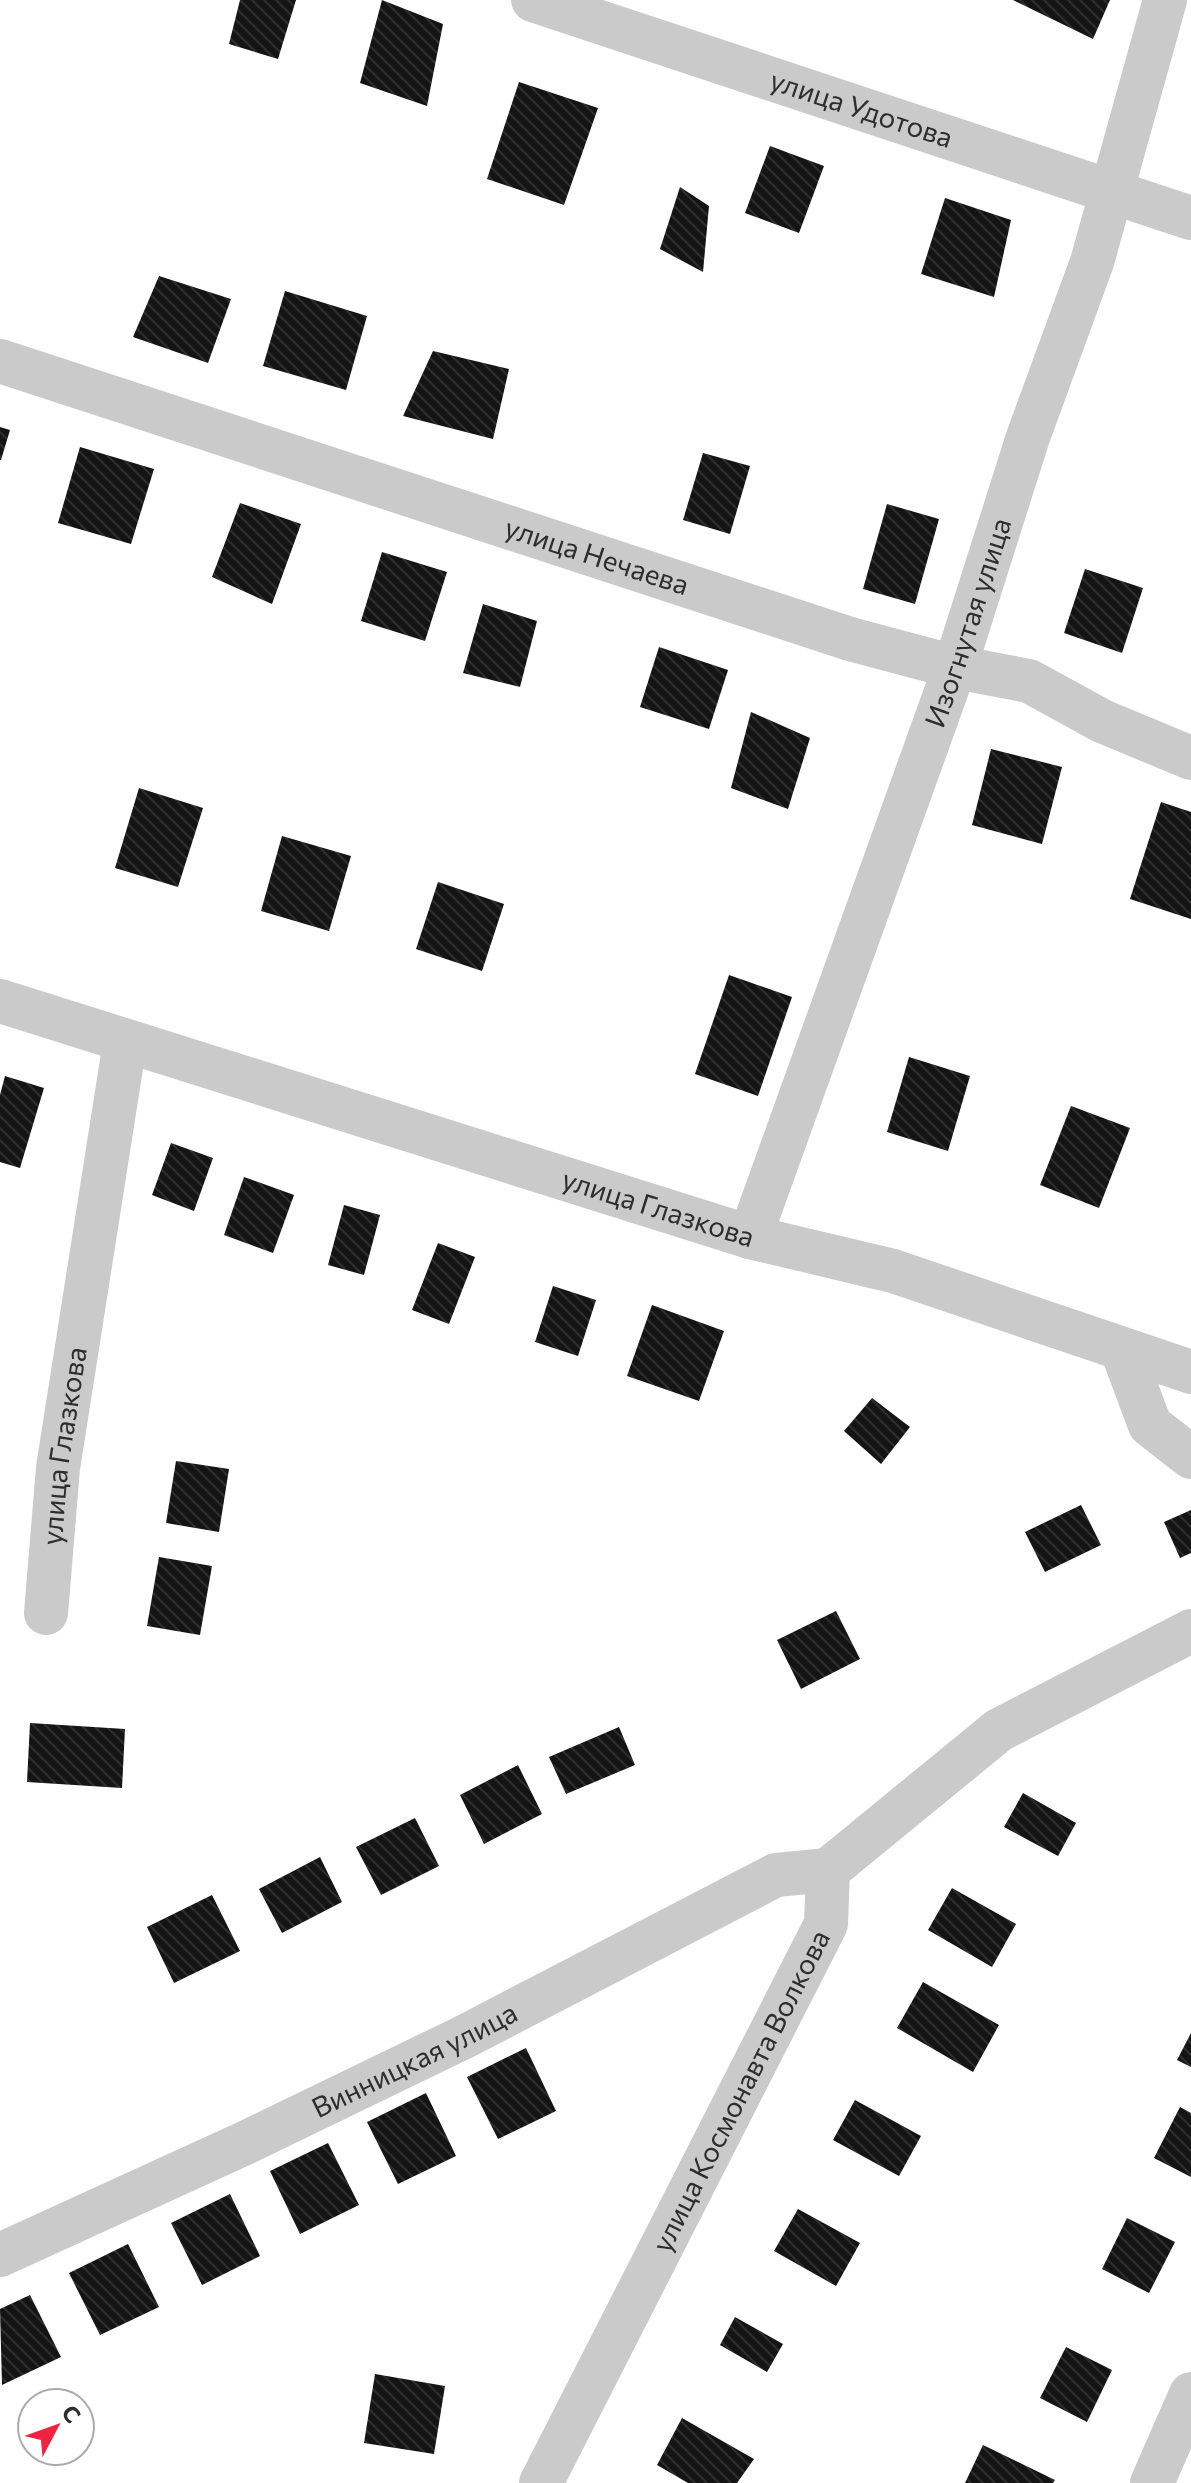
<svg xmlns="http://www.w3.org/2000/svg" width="1191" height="2483" font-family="Commissioner,sans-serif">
	<defs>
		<pattern id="building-back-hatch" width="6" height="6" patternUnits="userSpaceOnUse" patternTransform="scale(2)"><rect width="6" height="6" fill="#141414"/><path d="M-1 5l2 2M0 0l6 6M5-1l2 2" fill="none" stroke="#2e2e2e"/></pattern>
	</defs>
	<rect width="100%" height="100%" fill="#fff"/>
	<g fill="url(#building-back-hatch)">
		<path d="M 240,0 L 296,0 L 278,59 L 229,44 Z"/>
		<path d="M 382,0 L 443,24 L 427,106 L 360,83 Z"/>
		<path d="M 1013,0 L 1110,0 L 1093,39 Z"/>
		<path d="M 519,82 L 598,108 L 564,205 L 487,179 Z"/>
		<path d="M 770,146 L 824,166 L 799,233 L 745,213 Z"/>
		<path d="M 680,187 L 709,206 L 703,272 L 660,249 Z"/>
		<path d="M 945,198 L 1011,220 L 994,297 L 921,274 Z"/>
		<path d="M 159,276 L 231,299 L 208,363 L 133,337 Z"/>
		<path d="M 285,291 L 367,316 L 346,390 L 263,366 Z"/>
		<path d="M 433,351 L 509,369 L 493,439 L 403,416 Z"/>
		<path d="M 0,427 L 10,430 L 1,460 L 0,460 Z"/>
		<path d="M 80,447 L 154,469 L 131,544 L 58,523 Z"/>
		<path d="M 703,453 L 750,466 L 730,534 L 683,520 Z"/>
		<path d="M 240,503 L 301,524 L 272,604 L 212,577 Z"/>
		<path d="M 887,504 L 939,519 L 915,604 L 863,589 Z"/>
		<path d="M 382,552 L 447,572 L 425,641 L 361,621 Z"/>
		<path d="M 1085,569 L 1143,588 L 1122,653 L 1064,633 Z"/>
		<path d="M 483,604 L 537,621 L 520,687 L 463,673 Z"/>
		<path d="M 659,647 L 728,670 L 709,729 L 640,707 Z"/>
		<path d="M 751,712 L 810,738 L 788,809 L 731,788 Z"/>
		<path d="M 991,749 L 1062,767 L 1042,844 L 972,825 Z"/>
		<path d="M 139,788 L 203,808 L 178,887 L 115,868 Z"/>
		<path d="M 1161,802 L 1191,812 L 1191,919 L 1130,899 Z"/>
		<path d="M 282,836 L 351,856 L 329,931 L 261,911 Z"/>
		<path d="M 438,882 L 504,904 L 482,971 L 416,949 Z"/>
		<path d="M 729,975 L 792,997 L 758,1096 L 695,1074 Z"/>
		<path d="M 909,1057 L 970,1076 L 948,1151 L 887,1132 Z"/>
		<path d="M 5,1076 L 44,1088 L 20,1168 L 0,1162 L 0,1095 Z"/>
		<path d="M 1071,1106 L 1130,1128 L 1099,1208 L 1040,1185 Z"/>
		<path d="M 171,1143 L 213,1158 L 194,1211 L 152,1195 Z"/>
		<path d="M 244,1177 L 294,1195 L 273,1253 L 224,1235 Z"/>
		<path d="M 344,1205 L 380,1215 L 364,1275 L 328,1265 Z"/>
		<path d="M 438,1243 L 475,1257 L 449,1324 L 412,1310 Z"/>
		<path d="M 553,1286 L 596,1300 L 578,1356 L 535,1342 Z"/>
		<path d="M 652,1305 L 724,1331 L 699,1401 L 627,1376 Z"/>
		<path d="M 872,1398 L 910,1427 L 881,1464 L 844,1431 Z"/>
		<path d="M 176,1461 L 229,1469 L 219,1532 L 166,1523 Z"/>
		<path d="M 1081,1505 L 1101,1545 L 1045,1572 L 1025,1532 Z"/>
		<path d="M 1191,1510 L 1191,1553 L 1180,1558 L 1164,1522 Z"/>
		<path d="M 159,1557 L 212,1566 L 200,1635 L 147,1626 Z"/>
		<path d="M 836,1611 L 860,1659 L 801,1689 L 777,1640 Z"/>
		<path d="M 30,1723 L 125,1729 L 122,1788 L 27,1782 Z"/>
		<path d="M 619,1727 L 635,1765 L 566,1794 L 549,1757 Z"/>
		<path d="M 518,1765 L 542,1814 L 484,1844 L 460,1795 Z"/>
		<path d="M 1023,1793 L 1076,1823 L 1058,1856 L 1004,1827 Z"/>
		<path d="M 415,1818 L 439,1866 L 381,1895 L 356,1847 Z"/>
		<path d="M 320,1857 L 342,1902 L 282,1933 L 259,1889 Z"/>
		<path d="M 952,1888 L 1016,1924 L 992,1967 L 928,1930 Z"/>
		<path d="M 212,1895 L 240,1951 L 174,1983 L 147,1927 Z"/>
		<path d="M 923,1982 L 999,2025 L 973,2072 L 897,2028 Z"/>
		<path d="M 1191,2033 L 1191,2067 L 1177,2060 Z"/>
		<path d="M 526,2048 L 556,2111 L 498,2139 L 467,2077 Z"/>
		<path d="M 426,2093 L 456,2156 L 398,2184 L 367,2122 Z"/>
		<path d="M 855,2100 L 921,2136 L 899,2176 L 833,2140 Z"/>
		<path d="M 1180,2107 L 1191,2113 L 1191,2177 L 1154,2158 Z"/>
		<path d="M 328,2143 L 359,2205 L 300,2234 L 270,2171 Z"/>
		<path d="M 230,2194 L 260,2256 L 202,2285 L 171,2223 Z"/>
		<path d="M 798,2209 L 860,2243 L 836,2286 L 774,2251 Z"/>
		<path d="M 1127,2218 L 1175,2242 L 1149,2293 L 1102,2269 Z"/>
		<path d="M 128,2244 L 159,2307 L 100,2335 L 69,2273 Z"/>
		<path d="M 30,2295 L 61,2357 L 2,2385 L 0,2309 Z"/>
		<path d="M 735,2317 L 783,2344 L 767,2372 L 720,2345 Z"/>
		<path d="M 1066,2347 L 1112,2370 L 1087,2422 L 1040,2398 Z"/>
		<path d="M 375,2374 L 445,2386 L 434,2454 L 364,2443 Z"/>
		<path d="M 682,2418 L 754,2459 L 737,2483 L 688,2483 L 657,2465 Z"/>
		<path d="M 983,2445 L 1055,2480 L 1053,2483 L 965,2483 Z"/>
	</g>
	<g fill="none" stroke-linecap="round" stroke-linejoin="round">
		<g stroke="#cacaca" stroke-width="44">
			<path id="s1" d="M 533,0 L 1191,218"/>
			<path id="s2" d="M 0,361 L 850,639 L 955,667 L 1029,681 L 1102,721 L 1191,758"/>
			<path id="s3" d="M 0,1001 L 750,1237 L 893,1271 L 1191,1372"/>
			<path id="s4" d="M 750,1237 L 955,667 L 1028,437 L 1092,262 L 1165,0"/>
			<path d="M 1122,1350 L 1150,1425 L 1191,1457"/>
			<path id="s5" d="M 46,1613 L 58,1468 L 125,1042"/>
			<path id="s6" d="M 0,2255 L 245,2143 L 464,2037 L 776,1875 L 828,1870"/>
			<path id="s7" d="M 541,2483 L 826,1924 L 828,1870 L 999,1730 L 1191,1631"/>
			<path d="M 1152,2483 L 1191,2394"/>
		</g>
	</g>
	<g text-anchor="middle" stroke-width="8" stroke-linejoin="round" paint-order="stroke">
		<g font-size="28" fill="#2d2d2d" stroke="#fff">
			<text dy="10" stroke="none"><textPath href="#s1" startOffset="346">улица Удотова</textPath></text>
			<text dy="10" stroke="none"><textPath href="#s2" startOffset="628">улица Нечаева</textPath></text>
			<text dy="10" stroke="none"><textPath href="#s4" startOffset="652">Изогнутая улица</textPath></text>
			<text dy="10" stroke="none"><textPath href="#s3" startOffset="690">улица Глазкова</textPath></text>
			<text dy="10" stroke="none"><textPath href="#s5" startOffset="168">улица Глазкова</textPath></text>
			<text dy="10" stroke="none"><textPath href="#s6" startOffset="458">Винницкая улица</textPath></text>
			<text dy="10" stroke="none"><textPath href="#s7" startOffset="440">улица Космонавта Волкова</textPath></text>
		</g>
	</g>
	<g transform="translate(56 2427) rotate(49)"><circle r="38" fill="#ffffff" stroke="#ababab" stroke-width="2"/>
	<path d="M0-6L14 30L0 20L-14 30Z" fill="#f02442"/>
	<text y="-12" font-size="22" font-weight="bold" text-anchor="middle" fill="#2d2d2d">С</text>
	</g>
</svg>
